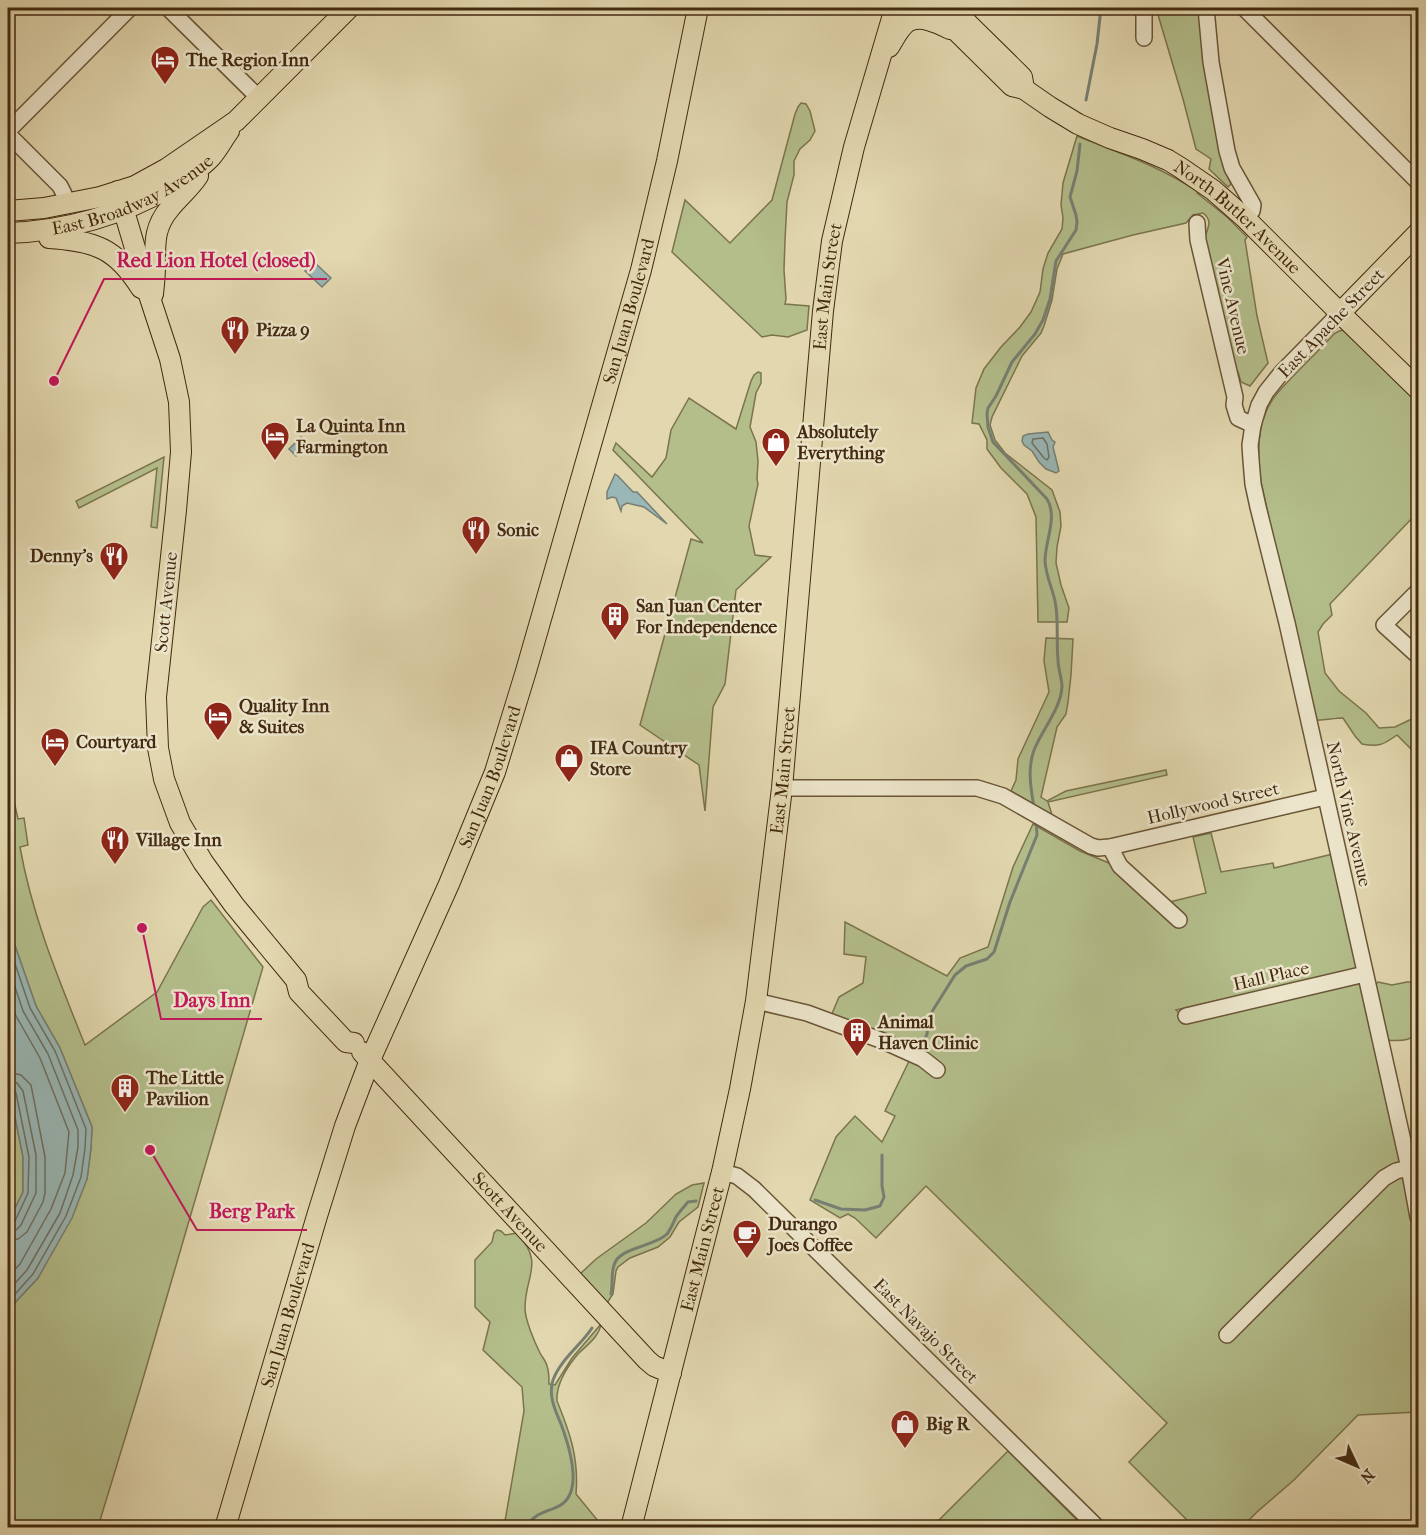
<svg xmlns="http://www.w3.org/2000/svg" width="1426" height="1535" font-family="'IM FELL French Canon',serif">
	<rect width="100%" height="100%" fill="#e2d7af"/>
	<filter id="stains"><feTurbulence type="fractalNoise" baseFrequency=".00333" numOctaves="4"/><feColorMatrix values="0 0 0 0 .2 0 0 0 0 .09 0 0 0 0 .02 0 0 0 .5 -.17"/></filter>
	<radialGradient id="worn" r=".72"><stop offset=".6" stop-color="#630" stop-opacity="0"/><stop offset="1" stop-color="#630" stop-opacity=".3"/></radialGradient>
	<g fill="#b3be8b" stroke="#7b744d" stroke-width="1.5">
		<path d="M 1147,8 L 1202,8 L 1228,177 L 1231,184 L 1228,187 L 1209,169 L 1211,159 L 1196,149 L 1183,99 L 1156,8 L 1148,9 Z"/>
		<path d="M 801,103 L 806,104 L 810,111 L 815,131 L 810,140 L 800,149 L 794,161 L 794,175 L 787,202 L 785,240 L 784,270 L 786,299 L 785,304 L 809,306 L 807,330 L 788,337 L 772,335 L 762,337 L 672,252 L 685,200 L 730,243 L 772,200 L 795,114 L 798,107 Z"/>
		<path d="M 1077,136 C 1119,153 1160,166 1198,192 L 1197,193 L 1227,217 L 1247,237 L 1245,240 L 1257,316 L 1268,363 L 1250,386 L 1241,382 L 1238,372 L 1235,372 L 1205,237 C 1208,227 1213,221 1203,213 L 1193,215 L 1186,223 L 1133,235 L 1063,254 L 1057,269 L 1052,300 L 1044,326 L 1041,333 L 1022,356 L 992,417 L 990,425 L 995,440 L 1005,453 L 1052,490 L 1060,512 L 1061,526 L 1057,547 L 1056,563 L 1061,585 L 1069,608 L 1067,622 L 1038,622 L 1036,517 L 1027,494 L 1001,468 L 987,449 L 987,440 L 979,424 L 972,423 L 976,388 L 984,369 L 1001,347 L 1020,327 L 1031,312 L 1040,292 L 1043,269 L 1048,253 L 1062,229 L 1063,218 L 1061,205 L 1063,183 Z"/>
		<path d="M 1343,330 L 1348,331 L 1418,401 L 1418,512 L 1330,604 L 1332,615 L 1323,624 L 1318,632 L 1325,673 L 1339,691 L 1366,713 L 1379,728 L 1395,727 L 1418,716 L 1418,756 L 1397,735 C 1383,745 1379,747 1362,744 L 1355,736 L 1343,718 C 1333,718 1324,721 1314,720 L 1261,482 C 1258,460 1257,432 1266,412 C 1272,396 1286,384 1298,371 C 1310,359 1322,347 1334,334 L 1339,331 Z"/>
		<path d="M 758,372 L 761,373 L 761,383 L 756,393 L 750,427 L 756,442 L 758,461 L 757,479 L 758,484 L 749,526 L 755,555 L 771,557 L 736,590 L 725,684 L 713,707 L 705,811 L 699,765 L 640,725 L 690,543 L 691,539 L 703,543 L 613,450 L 616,443 L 652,477 L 666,458 L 671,430 L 689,398 L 736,429 L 751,381 L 754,375 Z"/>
		<path d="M 164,457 L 157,528 L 151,527 L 157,468 L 79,508 L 76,501 Z"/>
		<path d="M 1046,638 L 1073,639 L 1071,675 L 1068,702 L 1066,714 L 1057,727 L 1041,797 L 1047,801 L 1066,791 L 1166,770 L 1167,775 L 1048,802 L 1052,815 L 1011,791 L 1016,780 L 1018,759 L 1049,692 L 1044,661 Z"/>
		<path d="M 8,774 L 18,819 L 24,818 L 28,845 L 20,847 C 32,916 59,980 85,1045 L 157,992 L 203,907 L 211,900 L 263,967 L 140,1389 L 98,1527 L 8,1527 L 8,1310 L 38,1278 L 87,1179 L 91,1148 L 92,1127 L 60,1048 L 36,1006 L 12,937 L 8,920 Z"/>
		<path d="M 1033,824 L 1080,851 L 1109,863 L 1174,926 L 1184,916 L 1170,902 L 1206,893 L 1193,837 L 1211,833 L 1221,872 L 1273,863 L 1274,868 L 1333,854 L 1357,968 L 1356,969 L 1176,1010 L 1190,1023 L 1359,983 L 1361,984 L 1411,1207 L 1418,1252 L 1418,1412 L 1358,1415 L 1294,1480 L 1257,1512 L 1242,1527 L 1203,1527 L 1197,1521 L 1192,1525 L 1129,1462 L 1167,1423 L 926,1186 L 876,1238 L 855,1218 L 848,1214 L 840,1218 L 810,1200 L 836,1137 L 855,1116 L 882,1142 L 895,1116 L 885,1111 L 911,1057 L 926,1066 L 929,1054 L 893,1039 L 831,1016 L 839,997 L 863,983 L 866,957 L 844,954 L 845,922 L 947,976 L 960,958 L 988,947 L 1013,867 Z"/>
		<path d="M 1378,982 L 1392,985 L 1407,982 L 1413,982 C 1416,990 1415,999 1416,1007 C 1420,1036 1417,1043 1386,1040 L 1374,987 Z"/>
		<path d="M 8,1082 L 23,1157 L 23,1192 L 8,1223 Z"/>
		<path d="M 704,1183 L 698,1207 L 679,1222 L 670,1237 L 658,1247 L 630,1258 L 618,1267 L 616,1271 L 613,1294 L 607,1303 L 580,1274 L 596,1259 L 646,1223 L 676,1194 L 692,1185 Z"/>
		<path d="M 497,1230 L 501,1231 L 505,1235 L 517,1233 C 545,1264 525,1275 525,1308 C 525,1320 535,1343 540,1353 C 542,1357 546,1361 547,1366 C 549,1371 549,1378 549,1384 L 555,1385 L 572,1358 L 601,1324 C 599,1337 587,1345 578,1354 C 567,1367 556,1384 557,1401 C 570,1433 579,1458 576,1494 L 603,1527 L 504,1527 L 524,1411 L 522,1387 L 483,1350 L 490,1322 L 475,1307 L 475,1260 L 492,1242 L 494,1233 Z"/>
		<path d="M 1008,1451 L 1084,1527 L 932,1527 Z"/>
	</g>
	<g fill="#99b7b6" stroke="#777f73" stroke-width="1.5">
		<path d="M 314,262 L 331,278 L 322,287 L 305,271 Z"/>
		<path d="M 1048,432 L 1052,440 L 1055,442 L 1053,447 L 1059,471 L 1056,473 L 1046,469 L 1039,462 L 1032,451 L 1024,445 L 1022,441 L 1023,436 L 1028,434 Z"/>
		<path d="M 301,437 L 308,444 L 296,456 L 289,449 Z"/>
		<path d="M 615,474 L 618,476 L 633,492 L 637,492 L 667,524 L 644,507 L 627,503 L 622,506 L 621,511 L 616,498 L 612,497 L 607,499 L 607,492 Z"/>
		<path d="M 8,920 L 12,937 L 36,1006 L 60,1048 L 92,1127 L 91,1148 L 87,1179 L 72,1218 L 38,1278 L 8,1310 L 8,1223 L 23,1192 L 23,1157 L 8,1082 Z"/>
	</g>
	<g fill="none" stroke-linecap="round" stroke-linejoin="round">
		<g stroke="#6e7062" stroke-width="1.5">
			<path d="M 1043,438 L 1047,444 L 1049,457 L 1047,460 L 1044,458 L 1032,443 L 1033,439 Z"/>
			<path d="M 8,943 L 30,1008 L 55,1051 L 86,1129 L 85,1148 L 81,1177 L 66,1216 L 33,1274 L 8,1302"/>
			<path d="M 8,966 L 23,1011 L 48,1054 L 78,1130 L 78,1147 L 73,1175 L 60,1213 L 27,1270 L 8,1291"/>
			<path d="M 8,993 L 16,1016 L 40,1058 L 69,1132 L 65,1173 L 51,1209 L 20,1264 L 8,1277"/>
			<path d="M 8,1072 L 21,1075 L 31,1085 L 45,1157 L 45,1193 L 43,1202 L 27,1232 L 18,1239 L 8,1241"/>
			<path d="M 8,1081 L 17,1083 L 23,1091 L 36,1155 L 36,1193 L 21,1225 L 16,1230 L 8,1232"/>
			<path d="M 8,1088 L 13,1089 L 16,1093 L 29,1157 L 28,1193 L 15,1221 L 12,1224 L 8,1224"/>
		</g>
		<g stroke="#777f73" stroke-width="3">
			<path d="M 1086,100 L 1097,44 L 1101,8"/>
			<path d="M 1034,808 C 1031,788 1027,770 1034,750 C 1042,730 1061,708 1062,687 C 1062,678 1058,669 1058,660 C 1056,640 1059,620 1055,601 C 1052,587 1046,577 1045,561 C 1045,541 1058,517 1047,499 L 993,442 L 988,427 L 987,414 L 988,408 L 996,396 L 1012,362 L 1035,334 L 1043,320 L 1050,299 L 1056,261 L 1076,230 L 1077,222 L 1076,215 L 1070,197 L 1077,171 L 1080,144"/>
			<path d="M 922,1046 L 927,1034 L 929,1019 L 933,1010 L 955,975 L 966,966 L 987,959 L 994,952 L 1010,902 L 1037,835 L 1036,820"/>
			<path d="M 815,1200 L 841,1209 L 865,1210 L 880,1206 L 884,1197 L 882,1186 L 882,1155"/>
			<path d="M 611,1294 C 613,1284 611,1274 614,1265 C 619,1247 654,1247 667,1234 C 671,1229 673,1223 676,1217 C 679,1212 684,1207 688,1202 L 696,1201"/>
			<path d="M 524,1528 C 528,1523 533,1518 538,1515 C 549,1509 563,1508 569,1496 C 579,1478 568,1443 561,1424 C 555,1410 548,1395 553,1380 C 561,1359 581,1345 592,1328"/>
		</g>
		<g stroke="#6b5537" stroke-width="18">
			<g id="minor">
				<path d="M 168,8 L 259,98"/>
				<path d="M 1142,8 L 1144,15 L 1144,38"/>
				<path d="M 1206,8 L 1211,62 L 1227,151 L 1232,168 L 1253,205 L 1252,211 L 1245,218"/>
				<path d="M 1244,8 L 1418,182"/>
				<path d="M 1416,8 L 1418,10"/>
				<path d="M 8,131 L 130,8"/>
				<path d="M 8,134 L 60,186 L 64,194 L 66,204"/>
				<path d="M 1197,223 L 1198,240 L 1235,397 L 1234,405 L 1238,418 L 1253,425"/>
				<path d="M 1340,313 L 1282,372 L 1266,392 L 1259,405 L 1253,425 L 1250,445 L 1251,460 L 1253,484 L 1258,507 L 1287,623 L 1409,1168 L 1418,1217"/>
				<path d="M 1418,656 L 1384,625 L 1418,591"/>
				<path d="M 782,788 L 977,788 L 1003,796 L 1091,846 L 1098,848 L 1110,847 L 1325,797"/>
				<path d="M 1110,847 L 1120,866 L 1179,920"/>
				<path d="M 756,1001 L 807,1013 L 883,1041 L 923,1059 L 937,1070"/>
				<path d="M 1186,1016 L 1365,974"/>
				<path d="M 722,1172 L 737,1176 L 754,1189 L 1098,1528"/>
				<path d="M 1227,1335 L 1384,1178 L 1396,1171 L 1409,1168"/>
			</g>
		</g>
		<g stroke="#432a0f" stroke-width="22">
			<g id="major">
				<path id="s1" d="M 933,8 L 1012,86 L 1024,89 L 1050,107 L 1078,124 L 1110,138 L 1142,149 L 1168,160 L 1181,168 L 1213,190 L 1245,218 L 1340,313 L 1418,389"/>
				<path d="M 952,8 L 1022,77 L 1024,89"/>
				<path d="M 889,47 C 894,39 899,28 907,22 C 920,14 938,23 950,29"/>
				<path d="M 118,191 L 149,295 L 170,359 L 179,402 L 181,452 L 176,510 L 156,697 L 158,748 L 164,779 L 180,823 L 203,862 L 234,905 L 296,980 L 299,992 L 346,1042 L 354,1043"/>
				<path d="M 8,211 L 44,208 L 100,197 L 135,186 L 166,169 L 236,121 L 349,8"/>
				<path id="s2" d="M 8,233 C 67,231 122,215 174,185 C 186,177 201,168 211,157 C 218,149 223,139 229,131"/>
				<path d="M 49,238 C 95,241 116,248 141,288"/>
				<path d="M 153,294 C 154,285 155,275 155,266 C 155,242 154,227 170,208 C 179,197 190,188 198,176"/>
				<path d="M 1340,313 L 1418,233"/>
				<path id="s3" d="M 362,1052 L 647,1360 L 654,1366 L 671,1373"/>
				<path id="s4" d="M 225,1528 L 317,1216 L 345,1126 L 370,1060 L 449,884 L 495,772 L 526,671 L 641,270 L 667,161 L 698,8"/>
				<path id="s5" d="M 631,1528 L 722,1172 L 740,1089 L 756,1001 L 782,788 L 823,311 L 832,241 L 854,147 L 895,8"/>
			</g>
		</g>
		<use href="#minor" stroke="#ece5cb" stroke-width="15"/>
		<use href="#major" stroke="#e2d7af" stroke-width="20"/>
	</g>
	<defs>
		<g id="hotel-pin" transform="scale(1.5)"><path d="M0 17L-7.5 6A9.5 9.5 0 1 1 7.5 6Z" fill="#8f2418" stroke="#ece5cb"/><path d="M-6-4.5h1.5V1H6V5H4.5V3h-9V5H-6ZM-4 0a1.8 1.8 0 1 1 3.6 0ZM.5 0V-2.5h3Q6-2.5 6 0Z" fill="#fff"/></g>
		<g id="restaurant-pin" transform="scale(1.5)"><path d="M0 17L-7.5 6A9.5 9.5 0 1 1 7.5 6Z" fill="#8f2418" stroke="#ece5cb"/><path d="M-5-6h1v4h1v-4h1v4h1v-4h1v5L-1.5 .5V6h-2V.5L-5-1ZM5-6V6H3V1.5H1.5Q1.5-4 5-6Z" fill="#fff"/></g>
		<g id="shop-pin" transform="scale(1.5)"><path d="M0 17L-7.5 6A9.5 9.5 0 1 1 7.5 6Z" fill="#8f2418" stroke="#ece5cb"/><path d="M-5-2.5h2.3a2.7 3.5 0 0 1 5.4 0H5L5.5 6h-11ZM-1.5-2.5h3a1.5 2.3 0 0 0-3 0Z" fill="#fff"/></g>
		<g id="building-pin" transform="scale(1.5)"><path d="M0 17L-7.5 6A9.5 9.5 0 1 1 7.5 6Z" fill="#8f2418" stroke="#ece5cb"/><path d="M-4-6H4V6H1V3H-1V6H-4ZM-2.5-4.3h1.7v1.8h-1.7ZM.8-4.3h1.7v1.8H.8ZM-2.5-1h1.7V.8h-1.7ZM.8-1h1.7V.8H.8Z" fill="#fff"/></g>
		<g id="cafe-pin" transform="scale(1.5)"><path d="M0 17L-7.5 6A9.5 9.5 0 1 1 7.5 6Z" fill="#8f2418" stroke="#ece5cb"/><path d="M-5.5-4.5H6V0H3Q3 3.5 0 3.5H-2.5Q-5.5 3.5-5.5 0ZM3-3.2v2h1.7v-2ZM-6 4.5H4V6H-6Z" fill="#fff"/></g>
	</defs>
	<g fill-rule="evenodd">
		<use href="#hotel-pin" x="165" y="60"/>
		<use href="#restaurant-pin" x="235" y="330"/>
		<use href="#hotel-pin" x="275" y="436"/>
		<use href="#shop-pin" x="776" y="442"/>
		<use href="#restaurant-pin" x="476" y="530"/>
		<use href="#restaurant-pin" x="114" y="556"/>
		<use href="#building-pin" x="615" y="616"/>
		<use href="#hotel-pin" x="218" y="716"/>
		<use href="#hotel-pin" x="55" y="742"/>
		<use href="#shop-pin" x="569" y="758"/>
		<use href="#restaurant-pin" x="115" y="840"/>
		<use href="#building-pin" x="857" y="1032"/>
		<use href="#building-pin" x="125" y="1088"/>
		<use href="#cafe-pin" x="747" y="1234"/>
		<use href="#shop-pin" x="905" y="1424"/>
	</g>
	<g text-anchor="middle" stroke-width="5" stroke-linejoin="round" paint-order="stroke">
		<g font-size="18" font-weight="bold" fill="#432a0f" stroke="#ece5cb" text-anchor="start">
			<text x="186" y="66">The Region Inn</text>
			<text x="256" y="336">Pizza 9</text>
			<text x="296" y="432">La Quinta Inn<tspan x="296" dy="21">Farmington</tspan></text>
			<text x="797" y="438">Absolutely<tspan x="797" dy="21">Everything</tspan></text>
			<text x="497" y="536">Sonic</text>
			<text x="93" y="562" text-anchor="end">Denny's</text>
			<text x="636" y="612">San Juan Center<tspan x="636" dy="21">For Independence</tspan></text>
			<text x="239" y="712">Quality Inn<tspan x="239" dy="21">&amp; Suites</tspan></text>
			<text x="76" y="748">Courtyard</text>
			<text x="590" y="754">IFA Country<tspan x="590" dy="21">Store</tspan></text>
			<text x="136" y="846">Village Inn</text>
			<text x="878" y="1028">Animal<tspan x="878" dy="21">Haven Clinic</tspan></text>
			<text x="146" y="1084">The Little<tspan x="146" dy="21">Pavilion</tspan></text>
			<text x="768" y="1230">Durango<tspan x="768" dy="21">Joes Coffee</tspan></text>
			<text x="926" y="1430">Big R</text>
		</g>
		<g font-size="18" fill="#432a0f" stroke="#ece5cb">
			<text dy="6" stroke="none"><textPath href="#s2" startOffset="132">East Broadway Avenue</textPath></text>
			<text dy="6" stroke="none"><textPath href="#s1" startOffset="375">North Butler Avenue</textPath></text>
			<text dy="6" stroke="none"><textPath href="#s5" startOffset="1260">East Main Street</textPath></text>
			<text transform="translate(1233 306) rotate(77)" y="6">Vine Avenue</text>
			<text dy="6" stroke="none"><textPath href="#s4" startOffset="1284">San Juan Boulevard</textPath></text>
			<text transform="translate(1331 323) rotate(-46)" y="6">East Apache Street</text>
			<text transform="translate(166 602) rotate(-84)" y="6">Scott Avenue</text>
			<text dy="6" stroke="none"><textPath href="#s5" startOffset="774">East Main Street</textPath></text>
			<text dy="6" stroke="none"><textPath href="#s4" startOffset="798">San Juan Boulevard</textPath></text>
			<text transform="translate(1213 803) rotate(-13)" y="6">Hollywood Street</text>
			<text transform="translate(1349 814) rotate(77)" y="6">North Vine Avenue</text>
			<text transform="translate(1271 976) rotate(-13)" y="6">Hall Place</text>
			<text dy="6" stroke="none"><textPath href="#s3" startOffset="218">Scott Avenue</textPath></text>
			<text dy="6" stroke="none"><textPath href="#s5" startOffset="288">East Main Street</textPath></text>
			<text dy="6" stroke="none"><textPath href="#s4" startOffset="222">San Juan Boulevard</textPath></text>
			<text transform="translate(926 1331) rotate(45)" y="6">East Navajo Street</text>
		</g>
	</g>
	<path fill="none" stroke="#c2185b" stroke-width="2" d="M54 381L104 279H327M142 928L161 1019H262M150 1150L197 1230H307"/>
	<g fill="#c2185b" stroke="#ece5cb" stroke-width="2">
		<circle cx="54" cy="381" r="6"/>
		<circle cx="142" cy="928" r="6"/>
		<circle cx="150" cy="1150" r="6"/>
	</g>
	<g font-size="20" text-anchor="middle" font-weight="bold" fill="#c2185b" stroke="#ece5cb" stroke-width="5" stroke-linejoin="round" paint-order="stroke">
		<text x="216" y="267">Red Lion Hotel (closed)</text>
		<text x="212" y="1007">Days Inn</text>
		<text x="252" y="1218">Berg Park</text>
	</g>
	<rect width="1426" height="1535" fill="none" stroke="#e2d7af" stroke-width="30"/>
	<rect x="9" y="9" width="1408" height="1517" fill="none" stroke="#432a0f" stroke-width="3"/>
	<rect x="15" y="15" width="1396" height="1505" fill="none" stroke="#432a0f" stroke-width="1.5"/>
	<g transform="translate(1357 1466) rotate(134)" stroke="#ece5cb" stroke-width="4.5" paint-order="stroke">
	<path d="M0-4.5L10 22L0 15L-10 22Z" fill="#432a0f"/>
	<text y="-9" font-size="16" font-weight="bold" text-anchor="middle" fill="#432a0f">N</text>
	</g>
	<rect width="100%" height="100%" filter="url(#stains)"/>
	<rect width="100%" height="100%" fill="url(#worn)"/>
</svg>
